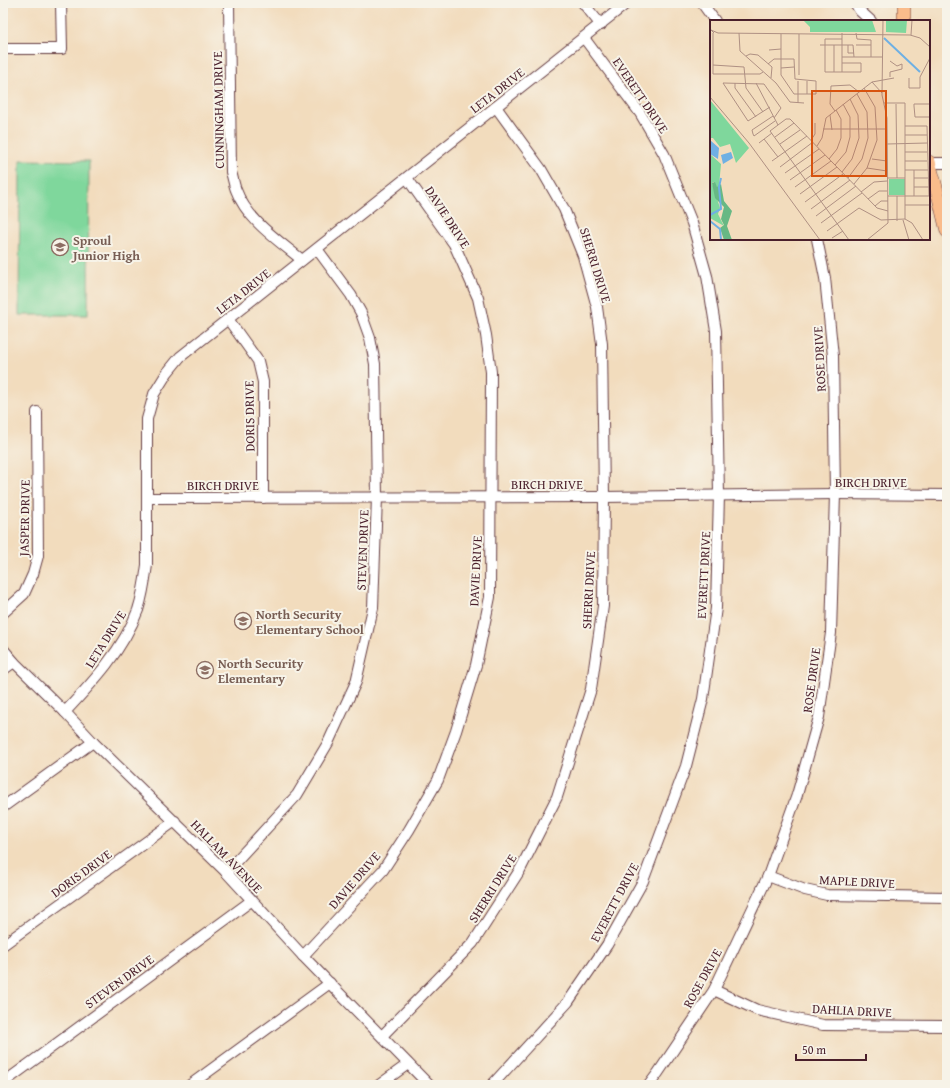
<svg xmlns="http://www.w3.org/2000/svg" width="950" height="1088" font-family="'Gentium Book Plus',serif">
	<rect width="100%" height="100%" fill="#f7f3e8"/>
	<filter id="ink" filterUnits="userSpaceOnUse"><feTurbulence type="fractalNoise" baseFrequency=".025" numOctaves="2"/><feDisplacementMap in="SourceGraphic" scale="8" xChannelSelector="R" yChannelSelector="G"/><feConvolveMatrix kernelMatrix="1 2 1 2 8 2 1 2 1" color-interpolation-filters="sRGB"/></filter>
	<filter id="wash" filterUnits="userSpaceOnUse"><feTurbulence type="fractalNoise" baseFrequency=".012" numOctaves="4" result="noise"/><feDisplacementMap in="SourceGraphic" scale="16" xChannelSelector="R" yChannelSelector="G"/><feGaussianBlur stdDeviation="0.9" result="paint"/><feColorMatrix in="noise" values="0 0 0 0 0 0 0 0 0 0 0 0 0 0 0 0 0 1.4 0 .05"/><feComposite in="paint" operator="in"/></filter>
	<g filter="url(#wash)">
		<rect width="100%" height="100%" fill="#f2dcbd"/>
		<path fill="#7fd79c" stroke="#647b64" d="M 20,160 L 89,161 L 88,315 L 19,315 Z"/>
	</g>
	<g filter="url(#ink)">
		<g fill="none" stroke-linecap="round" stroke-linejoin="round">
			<g stroke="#633b41" stroke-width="12">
				<g id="minor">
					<path d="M 229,3 L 231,172 C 233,178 234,185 236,190 C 247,220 278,240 302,260"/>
					<path d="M 583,3 L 601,25"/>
					<path d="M 702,3 L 715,21"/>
					<path d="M 855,3 L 860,11 L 871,21"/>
					<path d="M 3,49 L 62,49 L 61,3"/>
					<path d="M 929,163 L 947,163"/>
					<path d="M 228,319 L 258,361 L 263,382 L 263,498"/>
					<path d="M 148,498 L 604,497 L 835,494 L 947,495"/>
					<path d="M 3,613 L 24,594 L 33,574 L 38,556 L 37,412"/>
					<path d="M 3,649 L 14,662 L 65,712 L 93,742 L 226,872 L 303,956 L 429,1085"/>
					<path d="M 3,670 L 14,662"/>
					<path d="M 65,712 C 94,681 123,650 138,610 C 143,595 145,580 147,565 L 147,419 L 154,394 L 167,373 L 180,357 L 627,3"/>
					<path d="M 3,807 L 93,742"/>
					<path d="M 226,872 L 297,795 L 328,743 L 356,682 L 373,608 L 377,497 L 375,364 L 370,338 L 361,313 L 351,295 L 317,249"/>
					<path d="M 768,876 L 805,890 L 827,895 L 947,897"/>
					<path d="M 3,945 L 175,821"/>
					<path d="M 303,956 L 383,870 L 409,830 L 438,780 L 456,731 L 476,665 L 490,597 L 491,372 L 486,335 L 478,298 L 454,244 L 407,178"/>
					<path d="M 714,990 L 757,1010 L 823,1025 L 947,1026"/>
					<path d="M 382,1036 L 473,943 L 520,870 L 557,797 L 591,689 L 603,606 L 604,497 L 602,344 L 597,307 L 583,256 L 564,209 L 541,169 L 496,107"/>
					<path d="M 3,1083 L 251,901"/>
					<path d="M 190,1085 L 330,983"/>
					<path d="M 379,1085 L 408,1064"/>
					<path d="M 492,1085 L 568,1002 L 607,945 L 643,881 L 686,766 L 703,699 L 716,608 L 719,495 L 716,331 L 707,276 L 692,223 L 664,154 L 640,113 L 584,38"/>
					<path d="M 649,1085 L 658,1073 L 714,990 L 768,876 L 797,795 L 819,717 L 831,633 L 835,494 L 833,356 L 825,278 L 817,239"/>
				</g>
			</g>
			<g stroke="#633b41" stroke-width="14">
				<g id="major">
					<path d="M 904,3 L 904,21"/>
					<path d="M 929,162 L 939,198 L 947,231"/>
				</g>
			</g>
			<use href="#minor" stroke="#fff" stroke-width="10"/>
			<use href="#major" stroke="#fabc8b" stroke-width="13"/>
		</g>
	</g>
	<defs>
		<g id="school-ring" transform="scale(0.9)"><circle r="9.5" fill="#f7f3e8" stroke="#8d6e63" stroke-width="1.5"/><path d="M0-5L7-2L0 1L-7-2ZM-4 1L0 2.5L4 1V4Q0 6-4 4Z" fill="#8d6e63"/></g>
	</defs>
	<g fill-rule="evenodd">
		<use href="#school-ring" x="60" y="247"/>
		<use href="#school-ring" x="243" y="621"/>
		<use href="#school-ring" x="205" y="670"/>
	</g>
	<g text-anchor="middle" stroke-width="4" stroke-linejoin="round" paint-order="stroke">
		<g font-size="13" fill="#4a1f2b" stroke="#f7f3e8">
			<text transform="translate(497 90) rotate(-38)" y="5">LETA DRIVE</text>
			<text transform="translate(641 95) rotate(56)" y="5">EVERETT DRIVE</text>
			<text transform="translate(218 110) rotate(-91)" y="5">CUNNINGHAM DRIVE</text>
			<text transform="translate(448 217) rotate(57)" y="5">DAVIE DRIVE</text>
			<text transform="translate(596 265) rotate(73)" y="5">SHERRI DRIVE</text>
			<text transform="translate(243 291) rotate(-38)" y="5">LETA DRIVE</text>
			<text transform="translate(819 359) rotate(-93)" y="5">ROSE DRIVE</text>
			<text transform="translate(249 416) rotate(-91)" y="5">DORIS DRIVE</text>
			<text x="871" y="487">BIRCH DRIVE</text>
			<text x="547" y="489">BIRCH DRIVE</text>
			<text x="223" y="490">BIRCH DRIVE</text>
			<text transform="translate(24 518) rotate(-89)" y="5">JASPER DRIVE</text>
			<text transform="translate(362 550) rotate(-88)" y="5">STEVEN DRIVE</text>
			<text transform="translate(475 571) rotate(-87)" y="5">DAVIE DRIVE</text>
			<text transform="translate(703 575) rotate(-87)" y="5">EVERETT DRIVE</text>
			<text transform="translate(588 590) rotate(-87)" y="5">SHERRI DRIVE</text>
			<text transform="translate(105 639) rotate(-58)" y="5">LETA DRIVE</text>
			<text transform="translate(811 680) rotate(-82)" y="5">ROSE DRIVE</text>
			<text transform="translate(227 856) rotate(46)" y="5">HALLAM AVENUE</text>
			<text transform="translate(81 873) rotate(-36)" y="5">DORIS DRIVE</text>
			<text transform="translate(354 880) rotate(-49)" y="5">DAVIE DRIVE</text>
			<text transform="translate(857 881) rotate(3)" y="5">MAPLE DRIVE</text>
			<text transform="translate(492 888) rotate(-58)" y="5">SHERRI DRIVE</text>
			<text transform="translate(614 902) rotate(-62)" y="5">EVERETT DRIVE</text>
			<text transform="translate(702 978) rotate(-61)" y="5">ROSE DRIVE</text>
			<text transform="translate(119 981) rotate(-36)" y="5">STEVEN DRIVE</text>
			<text transform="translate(852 1010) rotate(3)" y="5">DAHLIA DRIVE</text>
		</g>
		<g font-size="13" font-weight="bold" fill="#785e54" stroke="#f7f3e8" text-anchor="start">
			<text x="73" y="245">Sproul<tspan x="73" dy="15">Junior High</tspan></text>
			<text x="256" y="619">North Security<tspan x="256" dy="15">Elementary School</tspan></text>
			<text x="218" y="668">North Security<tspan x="218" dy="15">Elementary</tspan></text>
		</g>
	</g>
	<g transform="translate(710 20)">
		<rect width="220" height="220" fill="#f2dcbd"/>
		<path d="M 93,0 L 162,0 L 166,12 L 100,12 L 100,7 ZM 176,0 L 197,0 L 196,13 L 176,12 ZM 0,80 L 39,128 L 26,143 L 20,124 L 10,127 L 3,118 L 0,118 ZM 0,134 L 11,144 L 9,166 L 7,168 L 4,162 L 2,163 L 10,188 L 8,194 L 14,206 L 0,198 ZM 179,159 L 195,159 L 195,175 L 179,175 Z" fill="#7fd79c"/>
		<path d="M 5,162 L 7,167 L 11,164 L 14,181 L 22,191 L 17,206 L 22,220 L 14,220 L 10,208 L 14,205 L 11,199 L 14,187 L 5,178 L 2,163 Z" fill="#67b884"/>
		<path d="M 0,120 L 9,128 L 8,139 L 0,134 ZM 21,132 L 23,138 L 13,144 L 11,135 Z" fill="#6fb0e3"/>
		<path fill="none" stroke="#6fb0e3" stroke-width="2" d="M 174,18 L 210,52M 0,195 L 11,189 L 9,167 L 11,158M 0,201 L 10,209 L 11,220"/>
		<path fill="none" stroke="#af9083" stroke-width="1" d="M 4,13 L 1,10 L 8,13 L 200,15M 29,13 L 30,31 L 66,63 L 80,82 L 94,83M 132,13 L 132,52M 146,13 L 147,19 L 161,20 L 161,37M 200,15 L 210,18 L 220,27M 201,15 L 202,0M 132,19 L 115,19 L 115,52 L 151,52 L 151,43 L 132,43M 110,25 L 143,25 L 144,37M 124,25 L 124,52M 138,25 L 138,33 L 144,33M 146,25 L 161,25M 59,30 L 71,29M 36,36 L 40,34 L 48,35 L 62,47 L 61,58M 132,37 L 172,37M 180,41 L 187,46 L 192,44 L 192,49 L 180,52 L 180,57M 58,44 L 64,39 L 84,39 L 85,59 L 106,61 L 106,74 L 84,74 L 71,55 L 71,14M 3,45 L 34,47 L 36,68 L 53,92M 71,48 L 84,47M 3,54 L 50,54 L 53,52M 3,54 L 3,13M 89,55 L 89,14M 199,58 L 199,68 L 210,68 L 210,57 L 220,38M 97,61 L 97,74M 162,62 L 172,73M 25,63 L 25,68 L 46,97M 46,63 L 68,105M 0,77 L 39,123 L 110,220M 88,83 L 88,61M 174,83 L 195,83 L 195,199M 186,84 L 187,158M 220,84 L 204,84 L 204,86 L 205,97 L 220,97M 60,87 L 38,101 L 13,63 L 54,64 L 71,88 L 64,98M 125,91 L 120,84 L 121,66 L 140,65 L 149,72M 120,95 L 122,110M 63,96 L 42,110 L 43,114 L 44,116 L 65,101M 113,109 L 177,109M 195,115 L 217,115M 65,117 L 84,103M 54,119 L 68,137M 101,120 L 105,114 L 105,103M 49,123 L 62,113M 70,124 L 90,110M 177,124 L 217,123M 107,126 L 112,118 L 116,98 L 162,62 L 184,58M 195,132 L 217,132M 119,139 L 127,129 L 131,118 L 131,99 L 126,90M 162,139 L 177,141M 62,141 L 97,116M 195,141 L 217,141M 125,145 L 136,132 L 140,117 L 140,97 L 133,84M 70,147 L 103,122M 157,148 L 177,151M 195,150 L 218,150M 204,150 L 204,176M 132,152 L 142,139 L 149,118 L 148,95 L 140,79M 75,153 L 109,129M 138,158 L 152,139 L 158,118 L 157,92 L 147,74M 177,158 L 195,158M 204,158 L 219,158M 80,160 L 115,135M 144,164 L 157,148 L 167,120 L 165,87 L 154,68M 85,167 L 121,141M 204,167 L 219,167M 151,172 L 164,162 L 177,161M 90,174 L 127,147M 178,176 L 219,176 L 217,106 L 195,106M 187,176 L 187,201M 158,179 L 169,171 L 177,171M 95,182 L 133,154M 195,185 L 220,185M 165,186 L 171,181 L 178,181M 101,189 L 140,160M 106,196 L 146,166M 195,199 L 202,203 L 213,220M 193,200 L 199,220M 111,203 L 152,173M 117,211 L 149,188 L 171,200 L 195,199M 122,218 L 133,211M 139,220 L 60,111 L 76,99 L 80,99 L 167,188 L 178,191M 157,220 L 178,203 L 177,98 L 172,75 L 173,0"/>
		<path fill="#d8530f" fill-opacity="0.15" stroke="#d8530f" stroke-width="2" d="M 102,71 L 176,71 L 176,156 L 102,156 Z"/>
		<rect width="220" height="220" fill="none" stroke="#4a1f2b" stroke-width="2"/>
	</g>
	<rect width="950" height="1088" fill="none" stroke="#f7f3e8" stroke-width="16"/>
	<path d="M796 1054v6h70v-6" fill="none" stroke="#4a1f2b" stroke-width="2"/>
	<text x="802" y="1054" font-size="12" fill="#4a1f2b" stroke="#f7f3e8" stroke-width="3" paint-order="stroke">50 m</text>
</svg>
